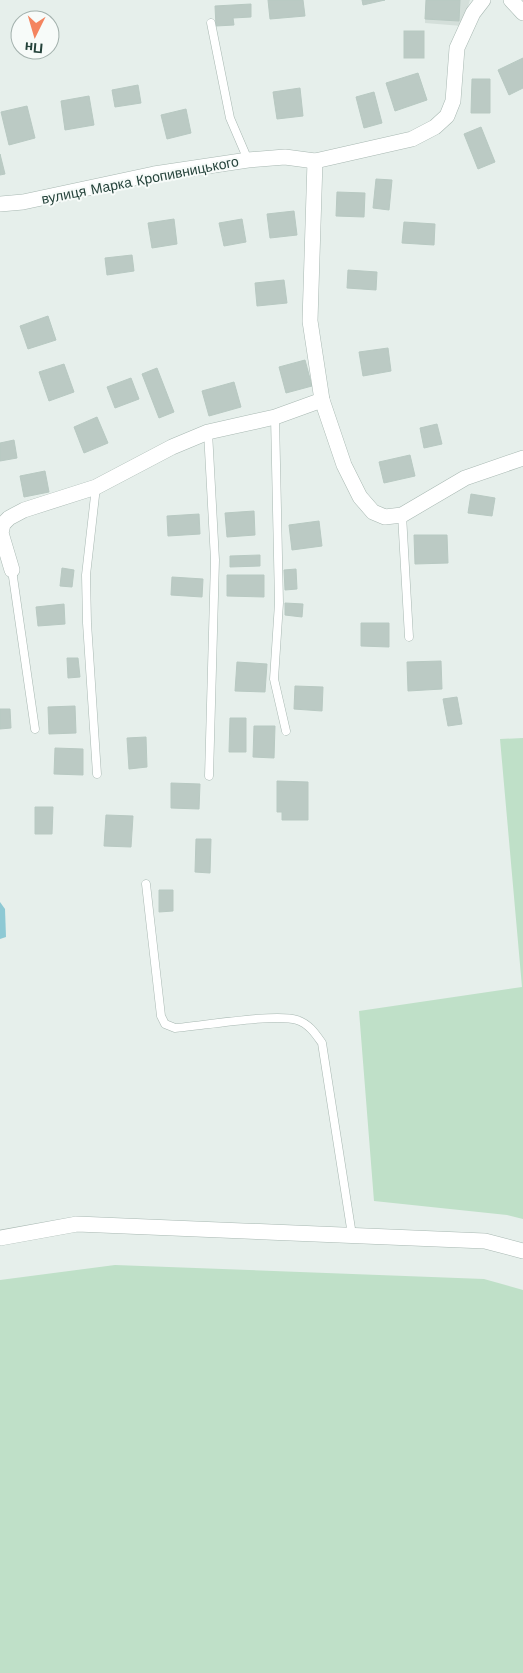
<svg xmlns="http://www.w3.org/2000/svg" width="523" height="1673" font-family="'Work Sans',sans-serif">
	<rect width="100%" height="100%" fill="#e6efeb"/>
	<path fill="#d4dfda" d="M 426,0 L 470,0 L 462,26 L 425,23 Z"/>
	<g fill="#bfe0c8">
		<path d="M 523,738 L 523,1219 L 507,1215 L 374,1201 L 359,1011 L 522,987 L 500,739 Z"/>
		<path d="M 115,1265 L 484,1279 L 523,1290 L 523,1673 L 0,1673 L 0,1280 Z"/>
	</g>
	<path fill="#8ec9d4" d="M 0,902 L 5,909 L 6,937 L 0,939 Z"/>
	<g fill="#bbcac4" stroke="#b8c9c2">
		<path d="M 268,0 L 303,0 L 305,16 L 270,19 Z"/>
		<path d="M 362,0 L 385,0 L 363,5 Z"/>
		<path d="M 426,0 L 460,0 L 459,21 L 425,19 Z"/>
		<path d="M 251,4 L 251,17 L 233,18 L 234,25 L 216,26 L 215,6 Z"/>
		<rect x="404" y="31" width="20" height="27"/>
		<path d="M 523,58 L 523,88 L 509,95 L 498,70 Z"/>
		<path d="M 418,73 L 427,100 L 395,111 L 386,83 Z"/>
		<path d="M 472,79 L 490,79 L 490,113 L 471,113 Z"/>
		<path d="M 138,85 L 141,103 L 115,107 L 112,90 Z"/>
		<path d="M 300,88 L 303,116 L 277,119 L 273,92 Z"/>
		<path d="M 374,92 L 382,123 L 364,128 L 356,97 Z"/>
		<path d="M 89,96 L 94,125 L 65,130 L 61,101 Z"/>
		<path d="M 27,106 L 35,138 L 9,145 L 1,112 Z"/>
		<path d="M 186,109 L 191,133 L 167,139 L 161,115 Z"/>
		<path d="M 481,127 L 495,162 L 478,169 L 464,134 Z"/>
		<path d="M 0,154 L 5,174 L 0,175 Z"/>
		<path d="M 376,179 L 392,180 L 389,210 L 373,208 Z"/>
		<path d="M 337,192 L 365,193 L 364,217 L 336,216 Z"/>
		<path d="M 294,211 L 297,235 L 270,238 L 267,214 Z"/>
		<path d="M 174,219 L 177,244 L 152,248 L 148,223 Z"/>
		<path d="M 242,219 L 246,242 L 224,246 L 219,223 Z"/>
		<path d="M 404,222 L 435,224 L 434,245 L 402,243 Z"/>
		<path d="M 132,255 L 134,271 L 107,275 L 105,258 Z"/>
		<path d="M 348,270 L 377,272 L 376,290 L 347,288 Z"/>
		<path d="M 284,280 L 287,303 L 257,306 L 255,283 Z"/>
		<path d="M 48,316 L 56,340 L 28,349 L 20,326 Z"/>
		<path d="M 388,348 L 391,371 L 363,376 L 359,352 Z"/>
		<path d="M 305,360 L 312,386 L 286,393 L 279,367 Z"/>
		<path d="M 64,364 L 74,392 L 49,401 L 39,372 Z"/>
		<path d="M 157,368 L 174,412 L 159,418 L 142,374 Z"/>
		<path d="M 131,378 L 139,399 L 115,408 L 107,387 Z"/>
		<path d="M 234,382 L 241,407 L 209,416 L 202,391 Z"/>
		<path d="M 97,417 L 108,443 L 84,453 L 74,427 Z"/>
		<path d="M 437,424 L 442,444 L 424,448 L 420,428 Z"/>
		<path d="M 14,440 L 17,458 L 0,461 L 0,443 Z"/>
		<path d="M 410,455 L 415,476 L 384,483 L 379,462 Z"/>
		<path d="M 45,471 L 49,492 L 24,497 L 20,476 Z"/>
		<path d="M 471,494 L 495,498 L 492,516 L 468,513 Z"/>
		<path d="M 254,511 L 255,535 L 227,537 L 225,513 Z"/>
		<path d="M 199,514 L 200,534 L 168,536 L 167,516 Z"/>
		<path d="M 319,521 L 322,546 L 292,550 L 289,525 Z"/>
		<path d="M 414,535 L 447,535 L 448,563 L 415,564 Z"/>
		<path d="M 260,555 L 260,566 L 230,567 L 230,556 Z"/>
		<path d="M 62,568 L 74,570 L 72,587 L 60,586 Z"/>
		<path d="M 296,569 L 297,589 L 285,590 L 284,570 Z"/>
		<path d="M 227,575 L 264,575 L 264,597 L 227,596 Z"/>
		<path d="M 172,577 L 203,579 L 202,597 L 171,595 Z"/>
		<path d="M 285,603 L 303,604 L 302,617 L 285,615 Z"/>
		<path d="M 64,604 L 65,624 L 38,626 L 36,607 Z"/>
		<path d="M 361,623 L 389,623 L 389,647 L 361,646 Z"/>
		<path d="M 67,658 L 78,658 L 80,677 L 68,678 Z"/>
		<path d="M 441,661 L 442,689 L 408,691 L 407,662 Z"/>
		<path d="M 237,662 L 267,664 L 265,692 L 235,691 Z"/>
		<path d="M 295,686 L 323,687 L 322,711 L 294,709 Z"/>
		<path d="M 457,697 L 462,724 L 448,726 L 443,699 Z"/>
		<path d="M 75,706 L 76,733 L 49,734 L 48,707 Z"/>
		<path d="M 0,709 L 10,709 L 11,728 L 0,729 Z"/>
		<path d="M 230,718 L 246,718 L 246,752 L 229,752 Z"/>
		<path d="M 254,726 L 275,726 L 274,758 L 253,757 Z"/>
		<path d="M 146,737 L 147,767 L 129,769 L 127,738 Z"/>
		<path d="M 55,748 L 83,749 L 83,775 L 54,774 Z"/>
		<path d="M 277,781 L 308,782 L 308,820 L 282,820 L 282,812 L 277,812 Z"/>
		<path d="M 171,783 L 200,784 L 199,809 L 171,808 Z"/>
		<path d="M 35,807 L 53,807 L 52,834 L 35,834 Z"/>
		<path d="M 106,815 L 133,816 L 131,847 L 104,846 Z"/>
		<path d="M 196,839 L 211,839 L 210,873 L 195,872 Z"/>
		<path d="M 159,890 L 173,890 L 173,911 L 159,912 Z"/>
	</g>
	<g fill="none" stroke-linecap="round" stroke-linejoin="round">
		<g stroke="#a8b8b2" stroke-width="9">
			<g id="service">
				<path d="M 211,23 L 230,118 L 248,160"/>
				<path d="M 275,417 L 279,603 L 274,679 L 286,731"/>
				<path d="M 208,432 L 215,560 L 209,776"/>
				<path d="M 96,487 L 86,575 L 87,623 L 97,774"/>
				<path d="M 402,515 L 409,637"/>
				<path d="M 12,570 L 35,729"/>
				<path d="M 146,884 L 161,1016 L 165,1024 L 175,1028 C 201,1026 276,1013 297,1020 C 309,1024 315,1033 322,1043 L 352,1235"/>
			</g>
		</g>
		<g stroke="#a8b8b2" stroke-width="16">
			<g id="minor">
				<path d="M 315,161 L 310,321 L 322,400 L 344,465 L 360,497 L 373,512 L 385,517 L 402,515 L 465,478 L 523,458"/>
				<path d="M 0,204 L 23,202 L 154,174 L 248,160 L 285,157 L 315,161 L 412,139 L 435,127 L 447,116 L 453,101 L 457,48 L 473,13 L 483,0"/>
				<path d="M 12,570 L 1,533 L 3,524 L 9,518 L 24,510 L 96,487 L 172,447 L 208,432 L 275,417 L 322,400"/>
				<path d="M 0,1238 L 77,1224 L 485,1241 L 523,1251"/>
			</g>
		</g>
		<g stroke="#a8b8b2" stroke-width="16">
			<path id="tertiary" d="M 511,0 L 523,13"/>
		</g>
		<use href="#service" stroke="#fff" stroke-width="8"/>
		<use href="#minor" stroke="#fff" stroke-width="15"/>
		<use href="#tertiary" stroke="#fff" stroke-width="15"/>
	</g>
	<g text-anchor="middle" stroke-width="4" stroke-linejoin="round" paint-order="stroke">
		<g font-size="14" fill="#24423a" stroke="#f7fbf9">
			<text transform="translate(140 180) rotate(-11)" y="5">вулиця Марка Кропивницького</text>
		</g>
	</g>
	<g transform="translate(35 35) rotate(185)"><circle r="24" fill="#f7fbf9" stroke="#a3b1ad"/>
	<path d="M0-4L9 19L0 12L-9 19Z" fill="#f4845f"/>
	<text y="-8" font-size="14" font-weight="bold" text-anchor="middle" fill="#24423a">Пн</text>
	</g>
</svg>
